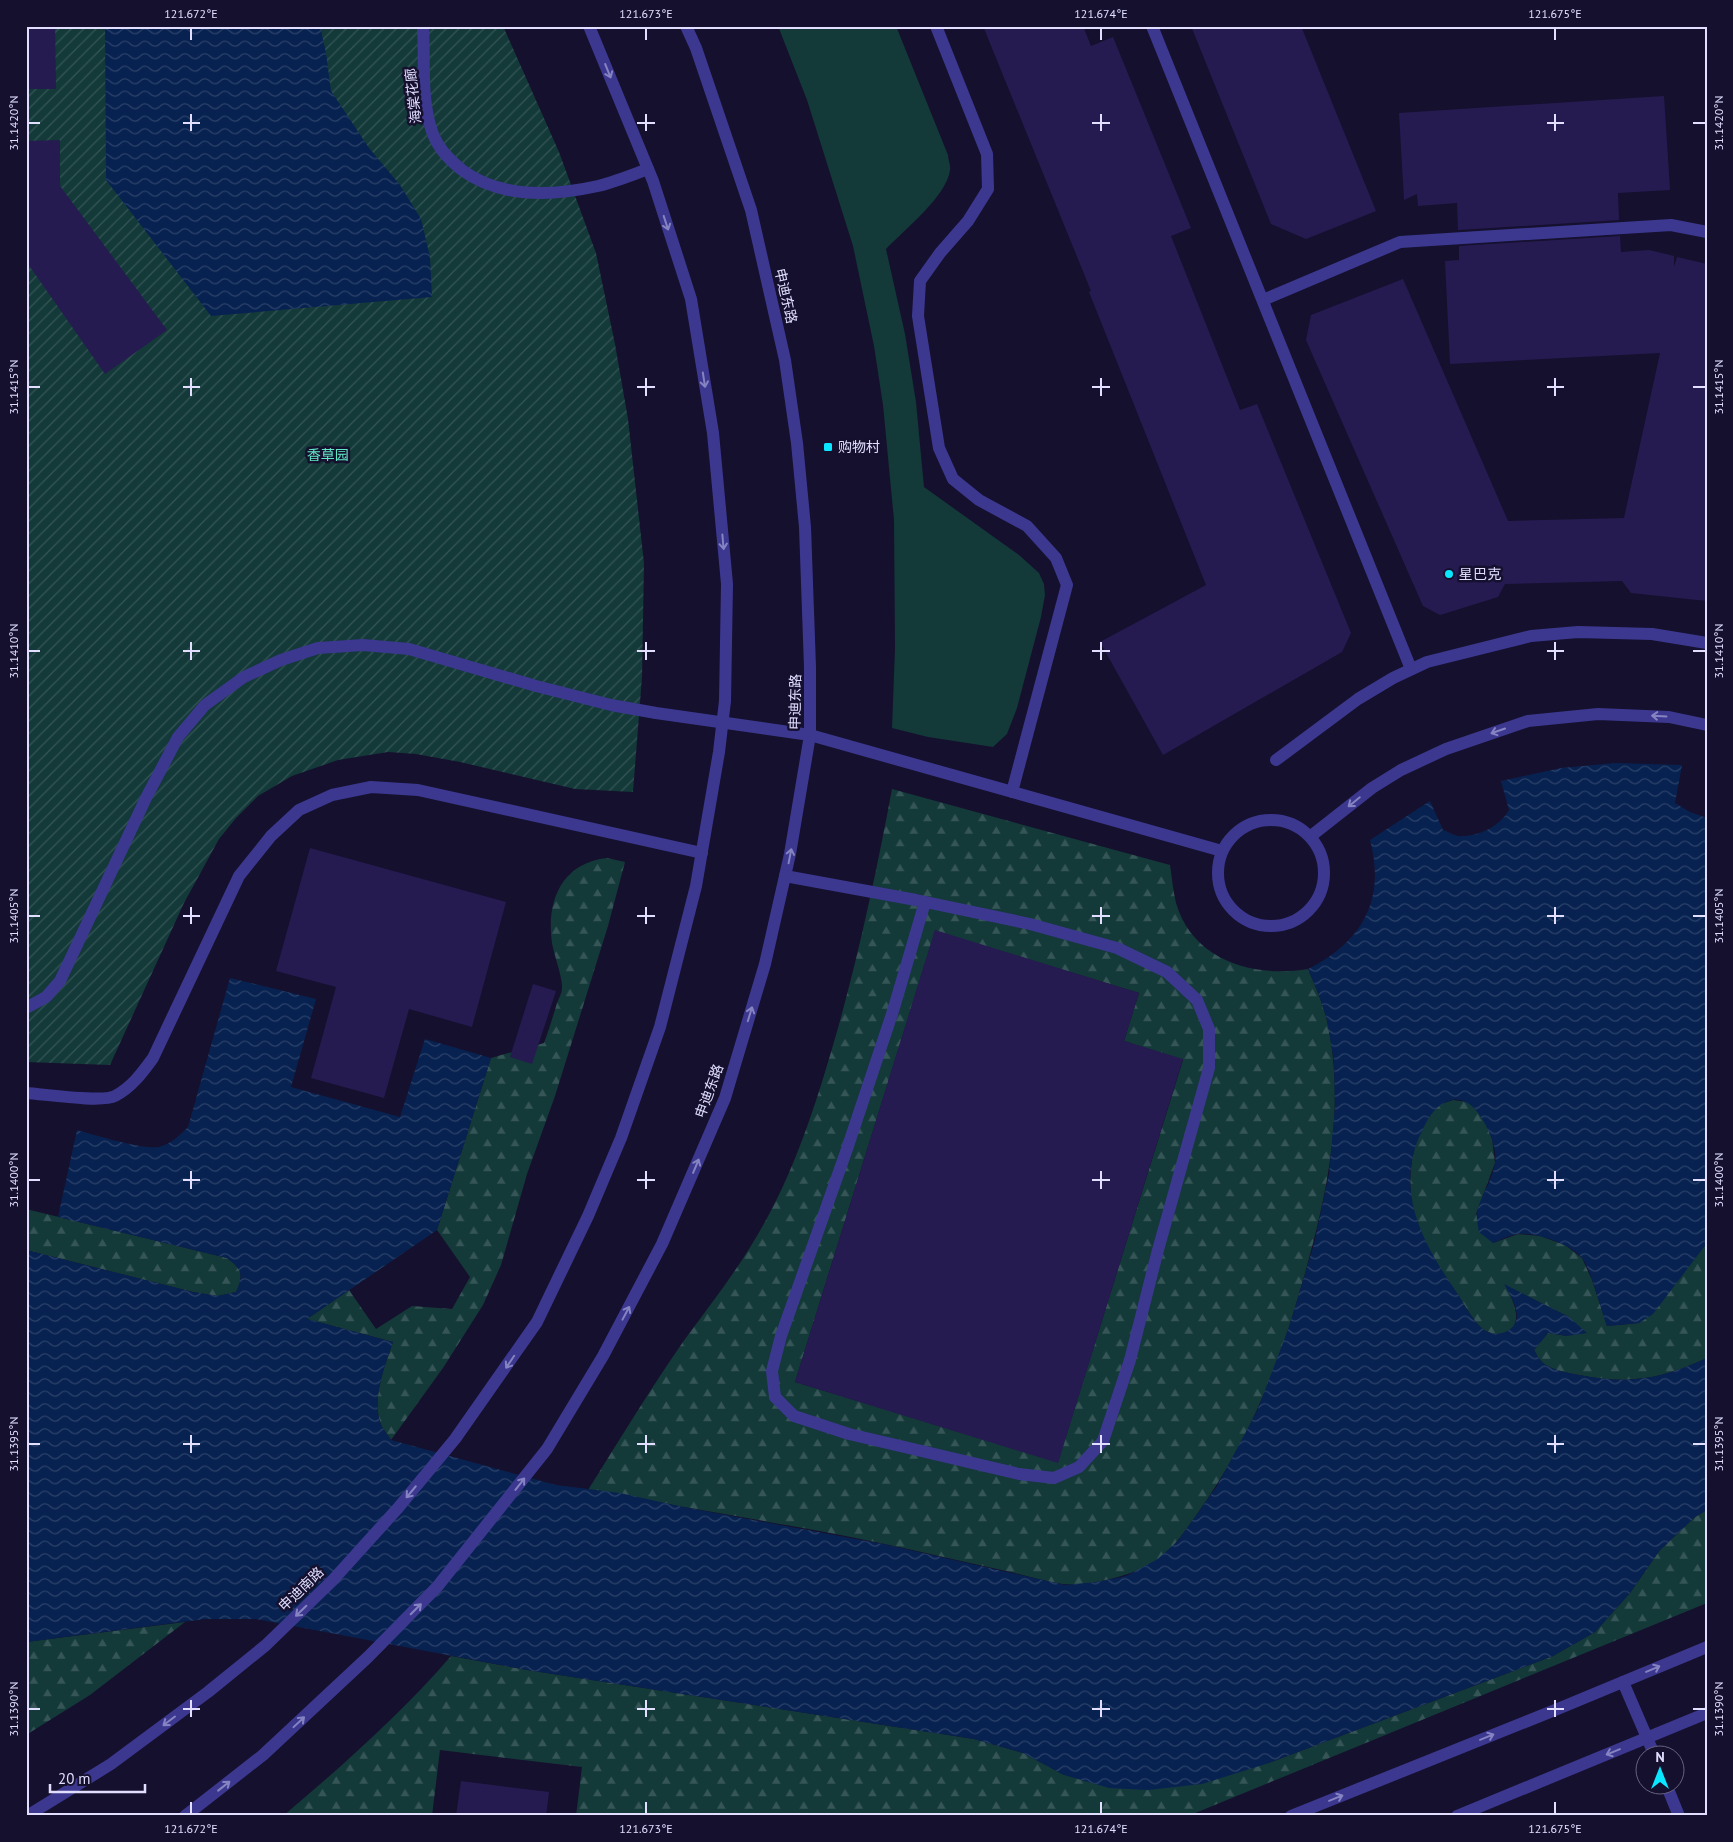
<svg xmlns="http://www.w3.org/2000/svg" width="1733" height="1842" font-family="'PT Sans','Noto Sans SC',sans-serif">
	<defs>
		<pattern id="forest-firs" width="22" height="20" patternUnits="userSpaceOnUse" patternTransform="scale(1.25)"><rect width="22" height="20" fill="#133938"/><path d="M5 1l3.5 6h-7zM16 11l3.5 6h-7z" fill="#355556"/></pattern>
		<pattern id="garden-furrows" width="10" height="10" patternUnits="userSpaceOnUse" patternTransform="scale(1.25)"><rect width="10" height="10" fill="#133938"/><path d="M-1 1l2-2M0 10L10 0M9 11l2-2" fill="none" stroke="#355556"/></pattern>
		<pattern id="water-waves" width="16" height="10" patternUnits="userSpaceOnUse" patternTransform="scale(1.25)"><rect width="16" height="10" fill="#072250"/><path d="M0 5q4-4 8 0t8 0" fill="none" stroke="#2b426a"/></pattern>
	</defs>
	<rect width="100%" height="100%" fill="#15102e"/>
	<path fill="#133938" d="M 778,26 L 896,26 L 948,155 C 948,160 951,166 950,170 C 947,196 904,230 886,249 L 905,334 L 916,402 L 924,487 L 1019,555 L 1039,573 L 1044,584 L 1045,595 L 1041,617 L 1017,708 L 1007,734 L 993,747 L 928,737 L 892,728 L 895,648 L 894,520 L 883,405 L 874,346 L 853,246 L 807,100 Z"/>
	<g fill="url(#forest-firs)" fill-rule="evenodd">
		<path d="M 892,789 L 1170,865 C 1172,878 1173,891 1176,903 C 1193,961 1254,978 1308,969 C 1315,986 1323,1003 1327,1021 C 1348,1115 1323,1214 1296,1304 C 1274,1379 1242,1451 1197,1514 C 1185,1531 1174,1548 1157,1560 C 1135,1575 1089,1587 1063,1584 C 1047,1582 1031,1577 1015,1573 C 979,1565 943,1557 908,1549 C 836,1533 763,1521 690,1508 C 656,1502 623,1494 588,1490 C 620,1439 651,1388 685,1339 C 714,1300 742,1264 766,1220 C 799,1160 819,1094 838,1028 C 860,949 877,869 892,789 ZM 935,931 L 1139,993 L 1124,1041 L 1183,1060 L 1058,1462 L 795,1382 Z"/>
		<path d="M 607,858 L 625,862 L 608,926 L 555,1096 L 527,1174 L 501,1265 L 483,1305 L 443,1368 L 391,1440 C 388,1436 385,1431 382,1427 C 370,1401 385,1366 393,1342 L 307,1319 L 349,1290 L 376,1329 L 412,1306 L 452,1309 L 470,1277 L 437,1230 L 491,1058 L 544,1043 C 549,1030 553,1016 557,1003 C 559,998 562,993 562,988 C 563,979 554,955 552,943 C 546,902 561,863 607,858 Z"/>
		<path d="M 1453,1100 L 1468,1102 L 1482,1116 L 1492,1138 L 1495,1163 L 1476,1214 L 1493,1243 L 1518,1234 L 1540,1236 L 1565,1245 L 1582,1258 L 1592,1280 L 1607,1326 L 1639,1323 L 1707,1243 L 1707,1358 C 1661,1379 1629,1385 1579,1375 C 1569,1373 1555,1371 1546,1365 C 1541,1363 1537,1355 1534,1350 L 1548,1333 L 1567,1336 L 1569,1317 L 1505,1285 C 1513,1300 1526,1325 1504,1333 C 1498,1335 1492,1334 1486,1331 C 1477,1327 1464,1304 1458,1295 C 1443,1274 1428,1250 1418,1226 C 1404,1193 1409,1134 1436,1108 C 1440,1104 1448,1102 1453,1100 Z"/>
		<path d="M 26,1209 L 227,1258 C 242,1269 244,1275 236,1292 L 218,1296 L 193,1292 L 26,1250 Z"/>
		<path d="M 1707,1510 L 1707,1603 L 1188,1816 L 576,1816 L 582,1767 L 440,1750 L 432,1816 L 283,1816 C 342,1766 400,1715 451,1656 L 527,1670 L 974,1739 L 1023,1753 L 1064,1775 L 1269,1763 L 1553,1656 L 1595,1632 L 1630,1593 L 1660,1550 L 1695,1517 Z"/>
		<path d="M 185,1622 L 90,1695 L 26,1735 L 26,1642 Z"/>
	</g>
	<path fill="url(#garden-furrows)" d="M 26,26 L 503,26 L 559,152 L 596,253 L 615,344 L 628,419 L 644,563 L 642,677 L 633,792 L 575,789 L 460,762 L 416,754 L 388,752 L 338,760 L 292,776 L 258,796 L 236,818 L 219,839 L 184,903 L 110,1065 L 26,1062 Z"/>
	<g fill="url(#water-waves)">
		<path d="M 105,26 L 320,26 L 326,53 L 331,91 L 369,148 L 400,185 L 421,219 L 430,257 L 432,297 L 211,316 L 106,180 Z"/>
		<path d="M 1615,763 L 1682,765 L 1675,803 L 1690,812 L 1707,818 L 1707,1243 L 1653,1314 L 1639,1323 L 1607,1326 C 1601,1310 1591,1269 1582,1258 C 1571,1244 1535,1232 1518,1234 C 1510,1235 1500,1240 1493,1243 L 1479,1232 C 1478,1226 1476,1219 1477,1213 C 1480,1196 1493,1180 1495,1163 C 1498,1146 1485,1120 1474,1108 C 1468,1102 1460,1098 1451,1100 C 1436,1105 1429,1116 1423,1129 C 1392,1188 1423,1244 1457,1293 C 1464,1304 1474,1323 1484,1330 C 1488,1333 1497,1335 1502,1333 C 1528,1325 1514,1301 1504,1284 L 1569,1317 L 1587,1333 L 1567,1336 L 1548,1333 L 1534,1350 C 1537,1355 1541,1363 1546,1365 C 1555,1371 1569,1373 1579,1375 C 1629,1385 1661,1379 1707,1358 L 1707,1510 L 1695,1517 L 1660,1550 L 1630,1593 L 1595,1632 L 1553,1656 L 1269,1763 L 1202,1784 L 1148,1790 L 1109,1788 L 1064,1775 L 1023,1753 L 974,1739 L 527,1670 L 256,1619 L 205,1619 L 26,1642 L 26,1250 L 193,1292 L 218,1296 L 236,1292 C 244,1275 242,1269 227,1258 L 58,1217 L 77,1130 C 95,1135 143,1150 159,1147 C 171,1144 180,1135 188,1127 L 230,978 L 316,999 L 291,1087 L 400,1117 L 425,1039 L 491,1058 L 437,1230 L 307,1319 L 393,1342 C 385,1365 370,1402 382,1427 C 385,1431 388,1436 391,1440 L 556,1485 L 620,1493 L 683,1507 L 883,1544 L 1065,1585 L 1097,1582 L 1126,1576 L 1156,1560 L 1177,1542 L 1217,1486 L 1257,1411 L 1289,1327 L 1314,1244 L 1329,1174 L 1335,1107 L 1334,1061 L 1327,1020 L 1319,995 L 1308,969 C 1362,942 1386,900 1370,840 L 1430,801 L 1443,830 C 1449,832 1456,837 1462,836 C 1480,836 1500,826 1509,810 L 1501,781 L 1561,768 Z"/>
	</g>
	<g fill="#261b51">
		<path d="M 26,26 L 55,26 L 56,89 L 26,89 Z"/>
		<path d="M 983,26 L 1083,26 L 1091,46 L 1113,37 L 1191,228 L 1171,236 L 1240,410 L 1257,404 L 1351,633 L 1342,652 L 1163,755 L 1100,642 L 1206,585 L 1089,292 L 1091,291 Z"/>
		<path d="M 1191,26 L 1301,26 L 1376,211 L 1306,239 L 1271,224 Z"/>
		<path d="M 1664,96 L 1670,190 L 1618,193 L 1619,220 L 1458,230 L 1457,203 L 1418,206 L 1417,194 L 1404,200 L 1399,113 Z"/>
		<path d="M 60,140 L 60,186 L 167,330 L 105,374 L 26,261 L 26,141 Z"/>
		<path d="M 1620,236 L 1621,252 L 1649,250 L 1674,256 L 1674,267 L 1677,257 L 1707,264 L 1707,601 L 1631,593 L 1622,581 L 1505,584 L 1498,597 L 1440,615 L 1423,606 L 1306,340 L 1311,315 L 1403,279 L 1508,521 L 1624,518 L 1660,353 L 1450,364 L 1445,261 L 1459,260 L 1459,246 Z"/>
		<path d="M 310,848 L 506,902 L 472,1027 L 409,1009 L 384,1098 L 311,1078 L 336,987 L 276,971 Z"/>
		<path d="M 935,930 L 1139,993 L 1124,1041 L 1183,1059 L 1058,1463 L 795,1382 Z"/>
		<path d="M 533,984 L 556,991 L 532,1064 L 510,1057 Z"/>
		<path d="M 461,1781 L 549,1792 L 546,1816 L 456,1816 Z"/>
	</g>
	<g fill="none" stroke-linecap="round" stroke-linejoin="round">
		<g stroke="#3c3890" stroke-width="12">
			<path d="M 423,26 C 425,59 421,93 430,125 C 435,145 447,158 462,170 C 501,199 553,196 598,186 C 615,182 632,175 648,169"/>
			<path d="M 936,26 L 987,154 L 988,189 L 968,221 L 940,253 L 920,281 L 918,316 L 939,448 L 953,479 L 979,500 L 1027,526 L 1056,558 L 1067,585 L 1012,792"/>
			<path d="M 1152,26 L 1411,669"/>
			<path d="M 1263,300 L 1400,242 L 1671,225 L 1707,232"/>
			<path d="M 1276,760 L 1358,699 L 1393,678 L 1427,662 L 1531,636 L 1578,632 L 1652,634 L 1707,643"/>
			<circle cx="1271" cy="873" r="53"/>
			<path d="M 1311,836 L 1372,788 L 1401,770 L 1446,749 L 1528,721 L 1598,714 L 1669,717 L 1707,725"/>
			<path d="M 785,876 L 916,900 L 1030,924 L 1117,948 L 1167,972 L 1197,1000 L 1209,1029 L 1209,1068 L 1158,1250 L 1130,1360 L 1103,1441 L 1079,1467 L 1054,1478 L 1019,1474 L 849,1434 L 794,1416 L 775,1397 L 772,1371 L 781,1336 L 847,1149 L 893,1011 L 925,902"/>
			<path d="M 26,1008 L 46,997 L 60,981 L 146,798 L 178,737 L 205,705 L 244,677 L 281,660 L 318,648 L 363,645 L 409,649 L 536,686 L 611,705 L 656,713 L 810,735 L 1222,851"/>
			<path d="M 26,1093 C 44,1094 101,1103 115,1096 C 132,1087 142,1073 153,1058 L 239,876 L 271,836 L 299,810 L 332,795 L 371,787 L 418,790 L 702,853"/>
			<path d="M 1623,1682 L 1654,1754"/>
			<path d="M 1666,1784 L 1679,1816"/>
			<path d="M 27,1816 L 111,1764 L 208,1692 L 266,1645 L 332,1581 L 398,1508 L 455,1439 L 537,1322 L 588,1216 L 621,1138 L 660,1027 L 696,886 L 719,752 L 725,701 L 727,584 L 713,433 L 691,299 L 653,181 L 589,26"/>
			<path d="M 185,1816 L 263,1755 L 368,1657 L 437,1587 L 547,1449 L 603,1356 L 662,1244 L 725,1098 L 765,964 L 790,854 L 810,735 L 810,667 L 805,527 L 797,443 L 785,360 L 751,210 L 696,48 L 686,26"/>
			<path d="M 1291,1816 L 1560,1708 L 1707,1647"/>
			<path d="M 1457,1816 L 1707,1713"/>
		</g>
	</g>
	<defs><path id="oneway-shaft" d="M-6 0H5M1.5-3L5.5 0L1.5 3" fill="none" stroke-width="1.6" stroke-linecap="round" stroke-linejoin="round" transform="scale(1.25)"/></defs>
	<g stroke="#8683c2">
		<use href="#oneway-shaft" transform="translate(608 71) rotate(68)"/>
		<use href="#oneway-shaft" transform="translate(666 223) rotate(72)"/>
		<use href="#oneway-shaft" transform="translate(704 380) rotate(81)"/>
		<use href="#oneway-shaft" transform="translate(723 542) rotate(85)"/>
		<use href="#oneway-shaft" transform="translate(1659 716) rotate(-177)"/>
		<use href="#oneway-shaft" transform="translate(1498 731) rotate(161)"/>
		<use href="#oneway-shaft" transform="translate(1354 802) rotate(141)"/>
		<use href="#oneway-shaft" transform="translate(790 856) rotate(-79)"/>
		<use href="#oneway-shaft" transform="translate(750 1014) rotate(-73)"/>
		<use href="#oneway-shaft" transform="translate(696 1166) rotate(-67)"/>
		<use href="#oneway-shaft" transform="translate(626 1313) rotate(-62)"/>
		<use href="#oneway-shaft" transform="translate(510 1362) rotate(124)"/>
		<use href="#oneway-shaft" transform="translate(520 1484) rotate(-52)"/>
		<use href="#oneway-shaft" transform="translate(411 1492) rotate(130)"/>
		<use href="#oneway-shaft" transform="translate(416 1609) rotate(-45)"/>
		<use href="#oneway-shaft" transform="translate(301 1611) rotate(136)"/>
		<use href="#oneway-shaft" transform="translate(1653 1669) rotate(-23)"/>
		<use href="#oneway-shaft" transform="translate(169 1721) rotate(143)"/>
		<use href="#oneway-shaft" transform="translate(299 1722) rotate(-43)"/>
		<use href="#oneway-shaft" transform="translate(1487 1737) rotate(-22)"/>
		<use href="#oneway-shaft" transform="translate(1613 1752) rotate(158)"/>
		<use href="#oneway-shaft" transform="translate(224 1786) rotate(-38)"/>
		<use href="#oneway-shaft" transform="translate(1336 1798) rotate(-22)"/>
	</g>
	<path fill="none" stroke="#e1deff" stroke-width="2" d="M 191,28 L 191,40M 646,28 L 646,40M 1101,28 L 1101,40M 1555,28 L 1555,40M 191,114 L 191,131M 646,114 L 646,131M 1101,114 L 1101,131M 1555,114 L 1555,131M 28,123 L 40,123M 183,123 L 200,123M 637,123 L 655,123M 1092,123 L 1110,123M 1547,123 L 1564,123M 1693,123 L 1706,123M 191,378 L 191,396M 646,378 L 646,396M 1101,378 L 1101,396M 1555,378 L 1555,396M 28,387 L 40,387M 183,387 L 200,387M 637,387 L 655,387M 1092,387 L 1110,387M 1547,387 L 1564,387M 1693,387 L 1706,387M 191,642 L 191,660M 646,642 L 646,660M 1101,642 L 1101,660M 1555,642 L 1555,660M 28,651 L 40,651M 183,651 L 200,651M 637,651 L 655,651M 1092,651 L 1110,651M 1547,651 L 1564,651M 1693,651 L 1706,651M 191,907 L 191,924M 646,907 L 646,924M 1101,907 L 1101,924M 1555,907 L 1555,924M 28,916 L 40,916M 183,916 L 200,916M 637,916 L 655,916M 1092,916 L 1110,916M 1547,916 L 1564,916M 1693,916 L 1706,916M 191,1171 L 191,1189M 646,1171 L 646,1189M 1101,1171 L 1101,1189M 1555,1171 L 1555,1189M 28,1180 L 40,1180M 183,1180 L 200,1180M 637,1180 L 655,1180M 1092,1180 L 1110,1180M 1547,1180 L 1564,1180M 1693,1180 L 1706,1180M 191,1435 L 191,1453M 646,1435 L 646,1453M 1101,1435 L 1101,1453M 1555,1435 L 1555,1453M 28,1444 L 40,1444M 183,1444 L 200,1444M 637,1444 L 655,1444M 1092,1444 L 1110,1444M 1547,1444 L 1564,1444M 1693,1444 L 1706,1444M 191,1700 L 191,1717M 646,1700 L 646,1717M 1101,1700 L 1101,1717M 1555,1700 L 1555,1717M 28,1709 L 40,1709M 183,1709 L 200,1709M 637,1709 L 655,1709M 1092,1709 L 1110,1709M 1547,1709 L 1564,1709M 1693,1709 L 1706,1709M 191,1802 L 191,1814M 646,1802 L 646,1814M 1101,1802 L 1101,1814M 1555,1802 L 1555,1814"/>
	<g fill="#0ae6ff" stroke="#15102e" stroke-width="2">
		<rect x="823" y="442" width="10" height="10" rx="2.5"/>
		<circle cx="1449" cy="574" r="5"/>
	</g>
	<g text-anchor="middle" stroke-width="5" stroke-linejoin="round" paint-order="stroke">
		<g font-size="14" fill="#e1deff" stroke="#15102e">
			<text transform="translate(413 96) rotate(-96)" y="5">海棠花廊</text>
			<text transform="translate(786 296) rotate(77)" y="5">申迪东路</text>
			<text transform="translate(795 702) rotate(-89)" y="5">申迪东路</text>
			<text transform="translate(709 1091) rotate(-70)" y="5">申迪东路</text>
			<text transform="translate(301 1589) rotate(-44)" y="5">申迪南路</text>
		</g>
		<g font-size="14" fill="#e1deff" stroke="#15102e" text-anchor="start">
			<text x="838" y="452">购物村</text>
			<text x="1459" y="579">星巴克</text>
		</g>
		<g font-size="14" fill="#60e9c6" stroke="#15102e">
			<text x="328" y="460">香草园</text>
		</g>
	</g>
	<rect width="1733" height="1842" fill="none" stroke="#15102e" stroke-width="55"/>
	<g transform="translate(1660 1770)"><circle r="24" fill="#15102e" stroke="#676282"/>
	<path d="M0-4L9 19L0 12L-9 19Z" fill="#0ae6ff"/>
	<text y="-8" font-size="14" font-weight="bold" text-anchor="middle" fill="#e1deff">N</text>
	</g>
	<path d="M50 1784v8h95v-8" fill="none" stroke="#e1deff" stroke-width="2.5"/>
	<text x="58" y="1784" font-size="15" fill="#e1deff" stroke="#15102e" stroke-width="4" paint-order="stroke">20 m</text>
	<rect x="28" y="28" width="1678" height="1786" fill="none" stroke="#e1deff" stroke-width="2"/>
	<g font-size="12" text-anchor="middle" fill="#e1deff">
		<text x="191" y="18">121.672°E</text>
		<text x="646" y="18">121.673°E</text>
		<text x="1101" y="18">121.674°E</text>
		<text x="1555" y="18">121.675°E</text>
		<text transform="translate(14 123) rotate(-90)" y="4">31.1420°N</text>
		<text transform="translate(1719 123) rotate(-90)" y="4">31.1420°N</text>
		<text transform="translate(14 387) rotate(-90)" y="4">31.1415°N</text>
		<text transform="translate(1719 387) rotate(-90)" y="4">31.1415°N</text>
		<text transform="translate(14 651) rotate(-90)" y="4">31.1410°N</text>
		<text transform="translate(1719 651) rotate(-90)" y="4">31.1410°N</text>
		<text transform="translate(14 916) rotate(-90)" y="4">31.1405°N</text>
		<text transform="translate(1719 916) rotate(-90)" y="4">31.1405°N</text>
		<text transform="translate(14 1180) rotate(-90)" y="4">31.1400°N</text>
		<text transform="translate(1719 1180) rotate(-90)" y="4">31.1400°N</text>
		<text transform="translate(14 1444) rotate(-90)" y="4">31.1395°N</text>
		<text transform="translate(1719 1444) rotate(-90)" y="4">31.1395°N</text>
		<text transform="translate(14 1709) rotate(-90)" y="4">31.1390°N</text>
		<text transform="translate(1719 1709) rotate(-90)" y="4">31.1390°N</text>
		<text x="191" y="1833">121.672°E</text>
		<text x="646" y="1833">121.673°E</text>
		<text x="1101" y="1833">121.674°E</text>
		<text x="1555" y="1833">121.675°E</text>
	</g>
</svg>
